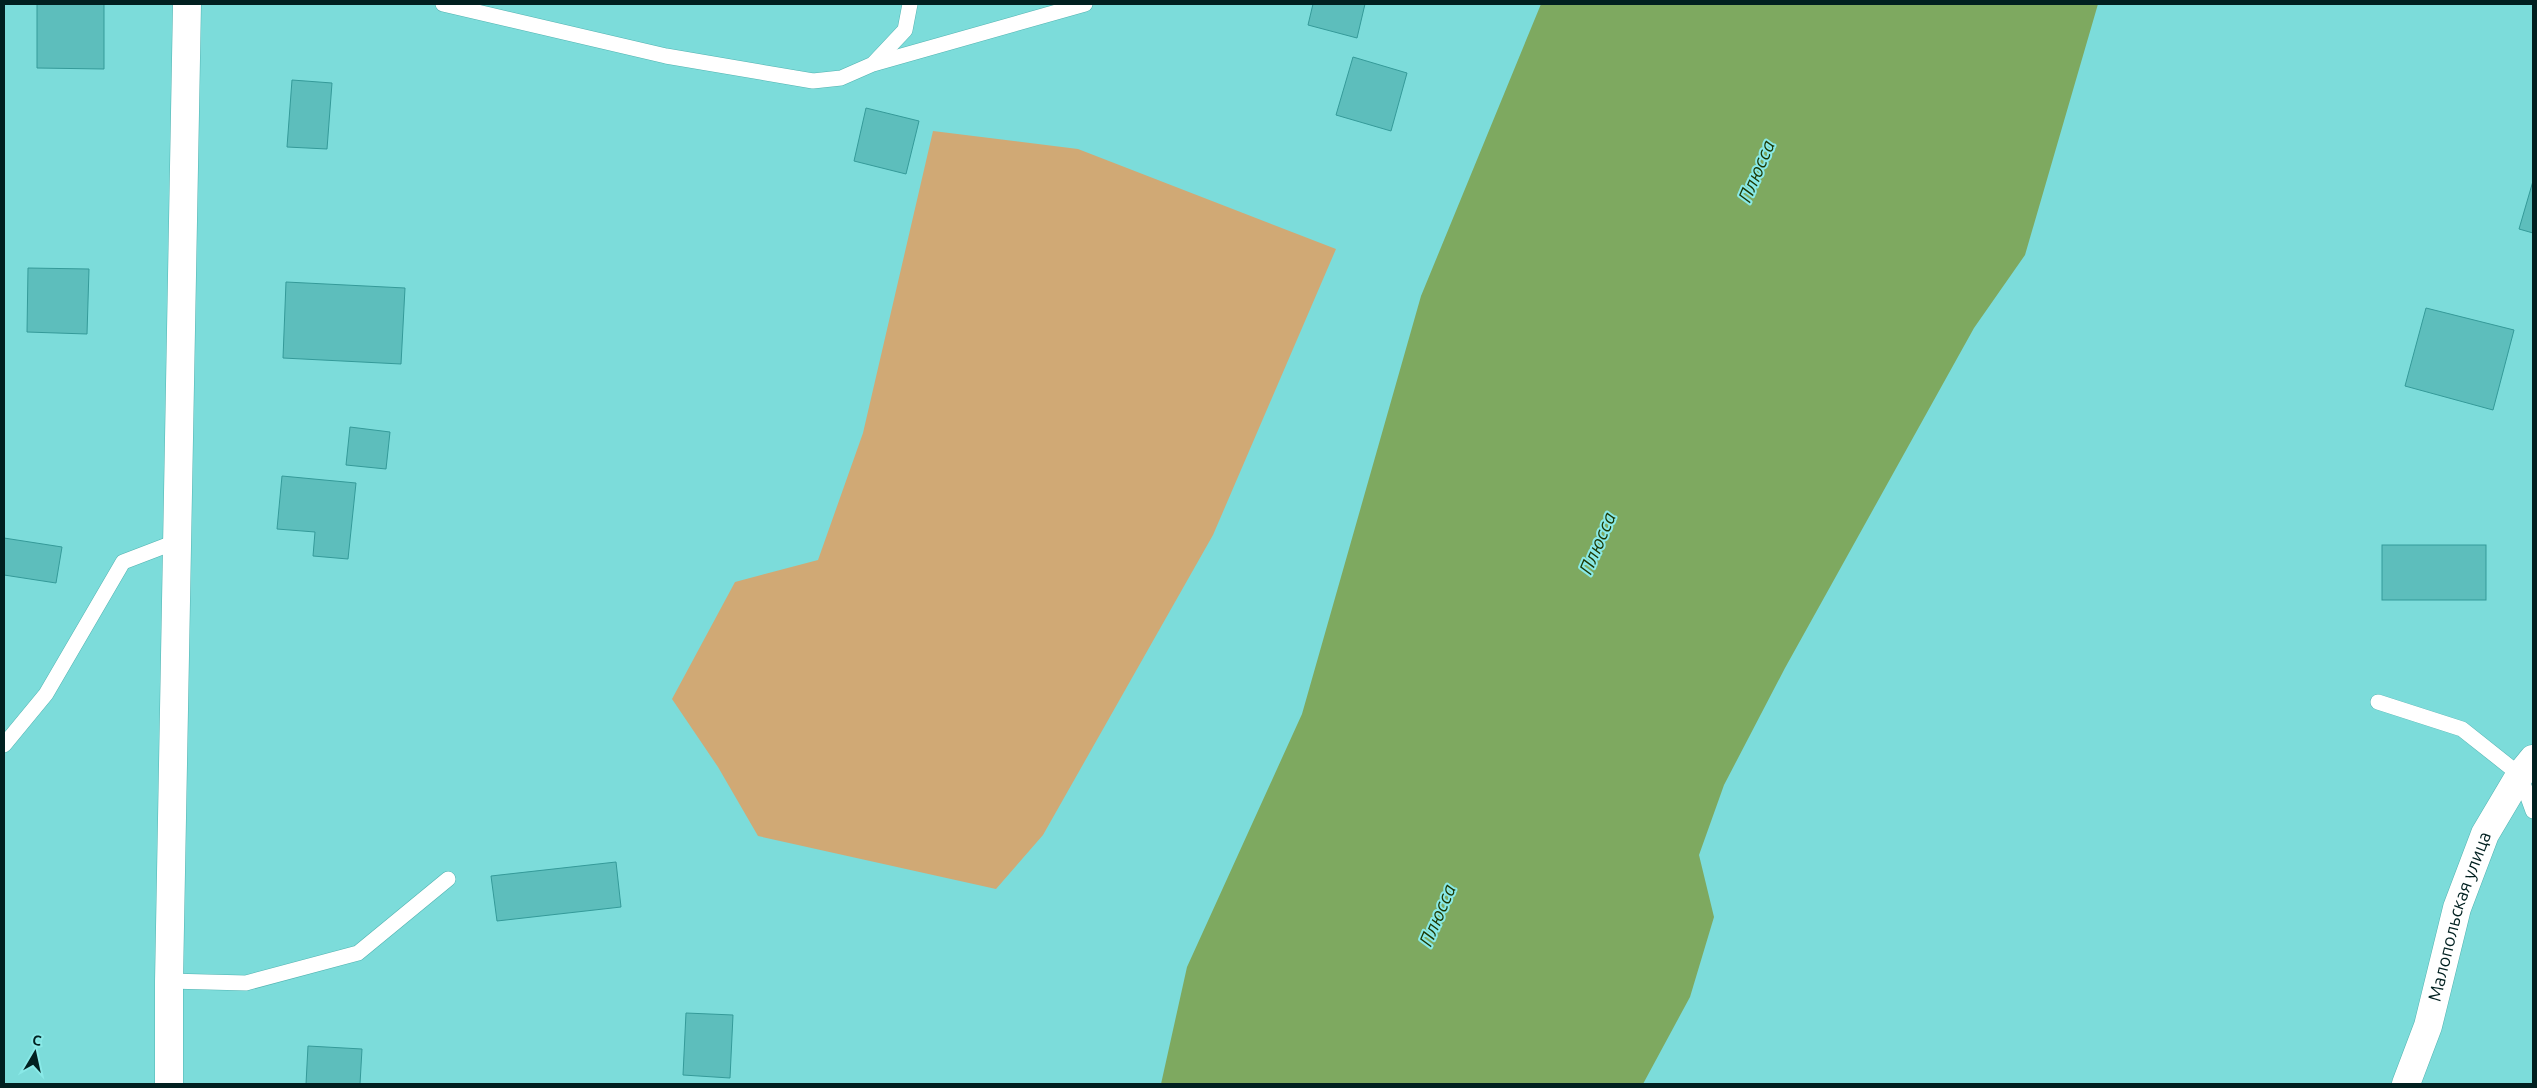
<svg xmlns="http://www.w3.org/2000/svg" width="2537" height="1088" font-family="Ubuntu,sans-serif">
	<rect width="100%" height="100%" fill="#7cdcda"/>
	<path fill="#d0a975" d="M 933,131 L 1078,149 L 1336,249 L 1213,535 L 1043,835 L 996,889 L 758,836 L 718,767 L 672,699 L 735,582 L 818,560 L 863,433 Z"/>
	<path fill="#7ea960" d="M 1541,4 L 2098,4 L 2025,255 L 1974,328 L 1785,668 L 1724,785 L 1699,855 L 1714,917 L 1690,997 L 1643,1084 L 1161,1084 L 1187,967 L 1302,714 L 1421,296 Z"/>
	<g fill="#5dbebc" stroke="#359a99">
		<path d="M 37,4 L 104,4 L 104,69 L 37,68 Z"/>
		<path d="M 1313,4 L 1365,4 L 1357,38 L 1308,25 Z"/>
		<path d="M 1353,57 L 1407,73 L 1391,131 L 1336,115 Z"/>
		<path d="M 292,80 L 332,83 L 327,149 L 287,147 Z"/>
		<path d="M 866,108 L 919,121 L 906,174 L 854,161 Z"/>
		<path d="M 2533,181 L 2533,233 L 2519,229 Z"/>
		<path d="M 28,268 L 89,269 L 87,334 L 27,332 Z"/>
		<path d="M 286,282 L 405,288 L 401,364 L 283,358 Z"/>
		<path d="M 2426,308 L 2514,330 L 2493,410 L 2405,386 Z"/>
		<path d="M 350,427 L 390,432 L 386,469 L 346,465 Z"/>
		<path d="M 282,476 L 356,483 L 348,559 L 313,556 L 315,532 L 277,529 Z"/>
		<path d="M 4,538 L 62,547 L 56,583 L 4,575 Z"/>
		<rect x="2382" y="545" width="104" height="55"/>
		<path d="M 616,862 L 621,907 L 497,921 L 491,876 Z"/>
		<path d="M 686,1013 L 733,1015 L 730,1078 L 683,1075 Z"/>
		<path d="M 308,1046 L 362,1049 L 360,1084 L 306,1084 Z"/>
	</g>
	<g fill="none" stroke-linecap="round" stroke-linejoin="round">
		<g stroke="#51b3b1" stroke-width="16">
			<g id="service">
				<path d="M 443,4 L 666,56 L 813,81 L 841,78 L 873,64 L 1085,4"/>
				<path d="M 874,63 L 905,30 L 910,4"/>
				<path d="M 2378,702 L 2462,729 L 2520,775 L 2533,811"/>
				<path d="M 4,745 L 46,694 L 123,562 L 178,541"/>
				<path d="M 169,981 L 246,983 L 358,953 L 448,879"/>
			</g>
		</g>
		<g stroke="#51b3b1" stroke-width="29">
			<g id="minor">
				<path id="s1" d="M 2406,1084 L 2428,1026 L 2457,908 L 2485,834 L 2520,775 L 2533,759"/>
			</g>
		</g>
		<g stroke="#51b3b1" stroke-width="29">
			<path id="tertiary" d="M 169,1084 L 169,981 L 187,4"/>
		</g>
		<use href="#service" stroke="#fff" stroke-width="15"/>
		<use href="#minor" stroke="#fff" stroke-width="28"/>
		<use href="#tertiary" stroke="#fff" stroke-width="28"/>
	</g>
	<g text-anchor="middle" stroke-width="4" stroke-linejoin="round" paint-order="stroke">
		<g font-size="18" fill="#012020" stroke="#89e9e7">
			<text dy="6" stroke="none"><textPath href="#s1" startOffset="176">Малопольская улица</textPath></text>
		</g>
		<g font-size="19" font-style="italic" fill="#1b3601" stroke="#89e9e7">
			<text transform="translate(1756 171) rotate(-67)" y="7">Плюсса</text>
			<text transform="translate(1597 543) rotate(-67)" y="7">Плюсса</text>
			<text transform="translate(1437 915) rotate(-67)" y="7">Плюсса</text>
		</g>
	</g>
	<rect width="2537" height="1088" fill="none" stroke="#012020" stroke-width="10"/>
	<g transform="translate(35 1053) rotate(9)" stroke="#89e9e7" stroke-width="4" paint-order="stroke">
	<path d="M0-4L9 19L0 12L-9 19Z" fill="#012020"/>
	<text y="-8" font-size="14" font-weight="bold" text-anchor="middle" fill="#012020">С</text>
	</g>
</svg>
